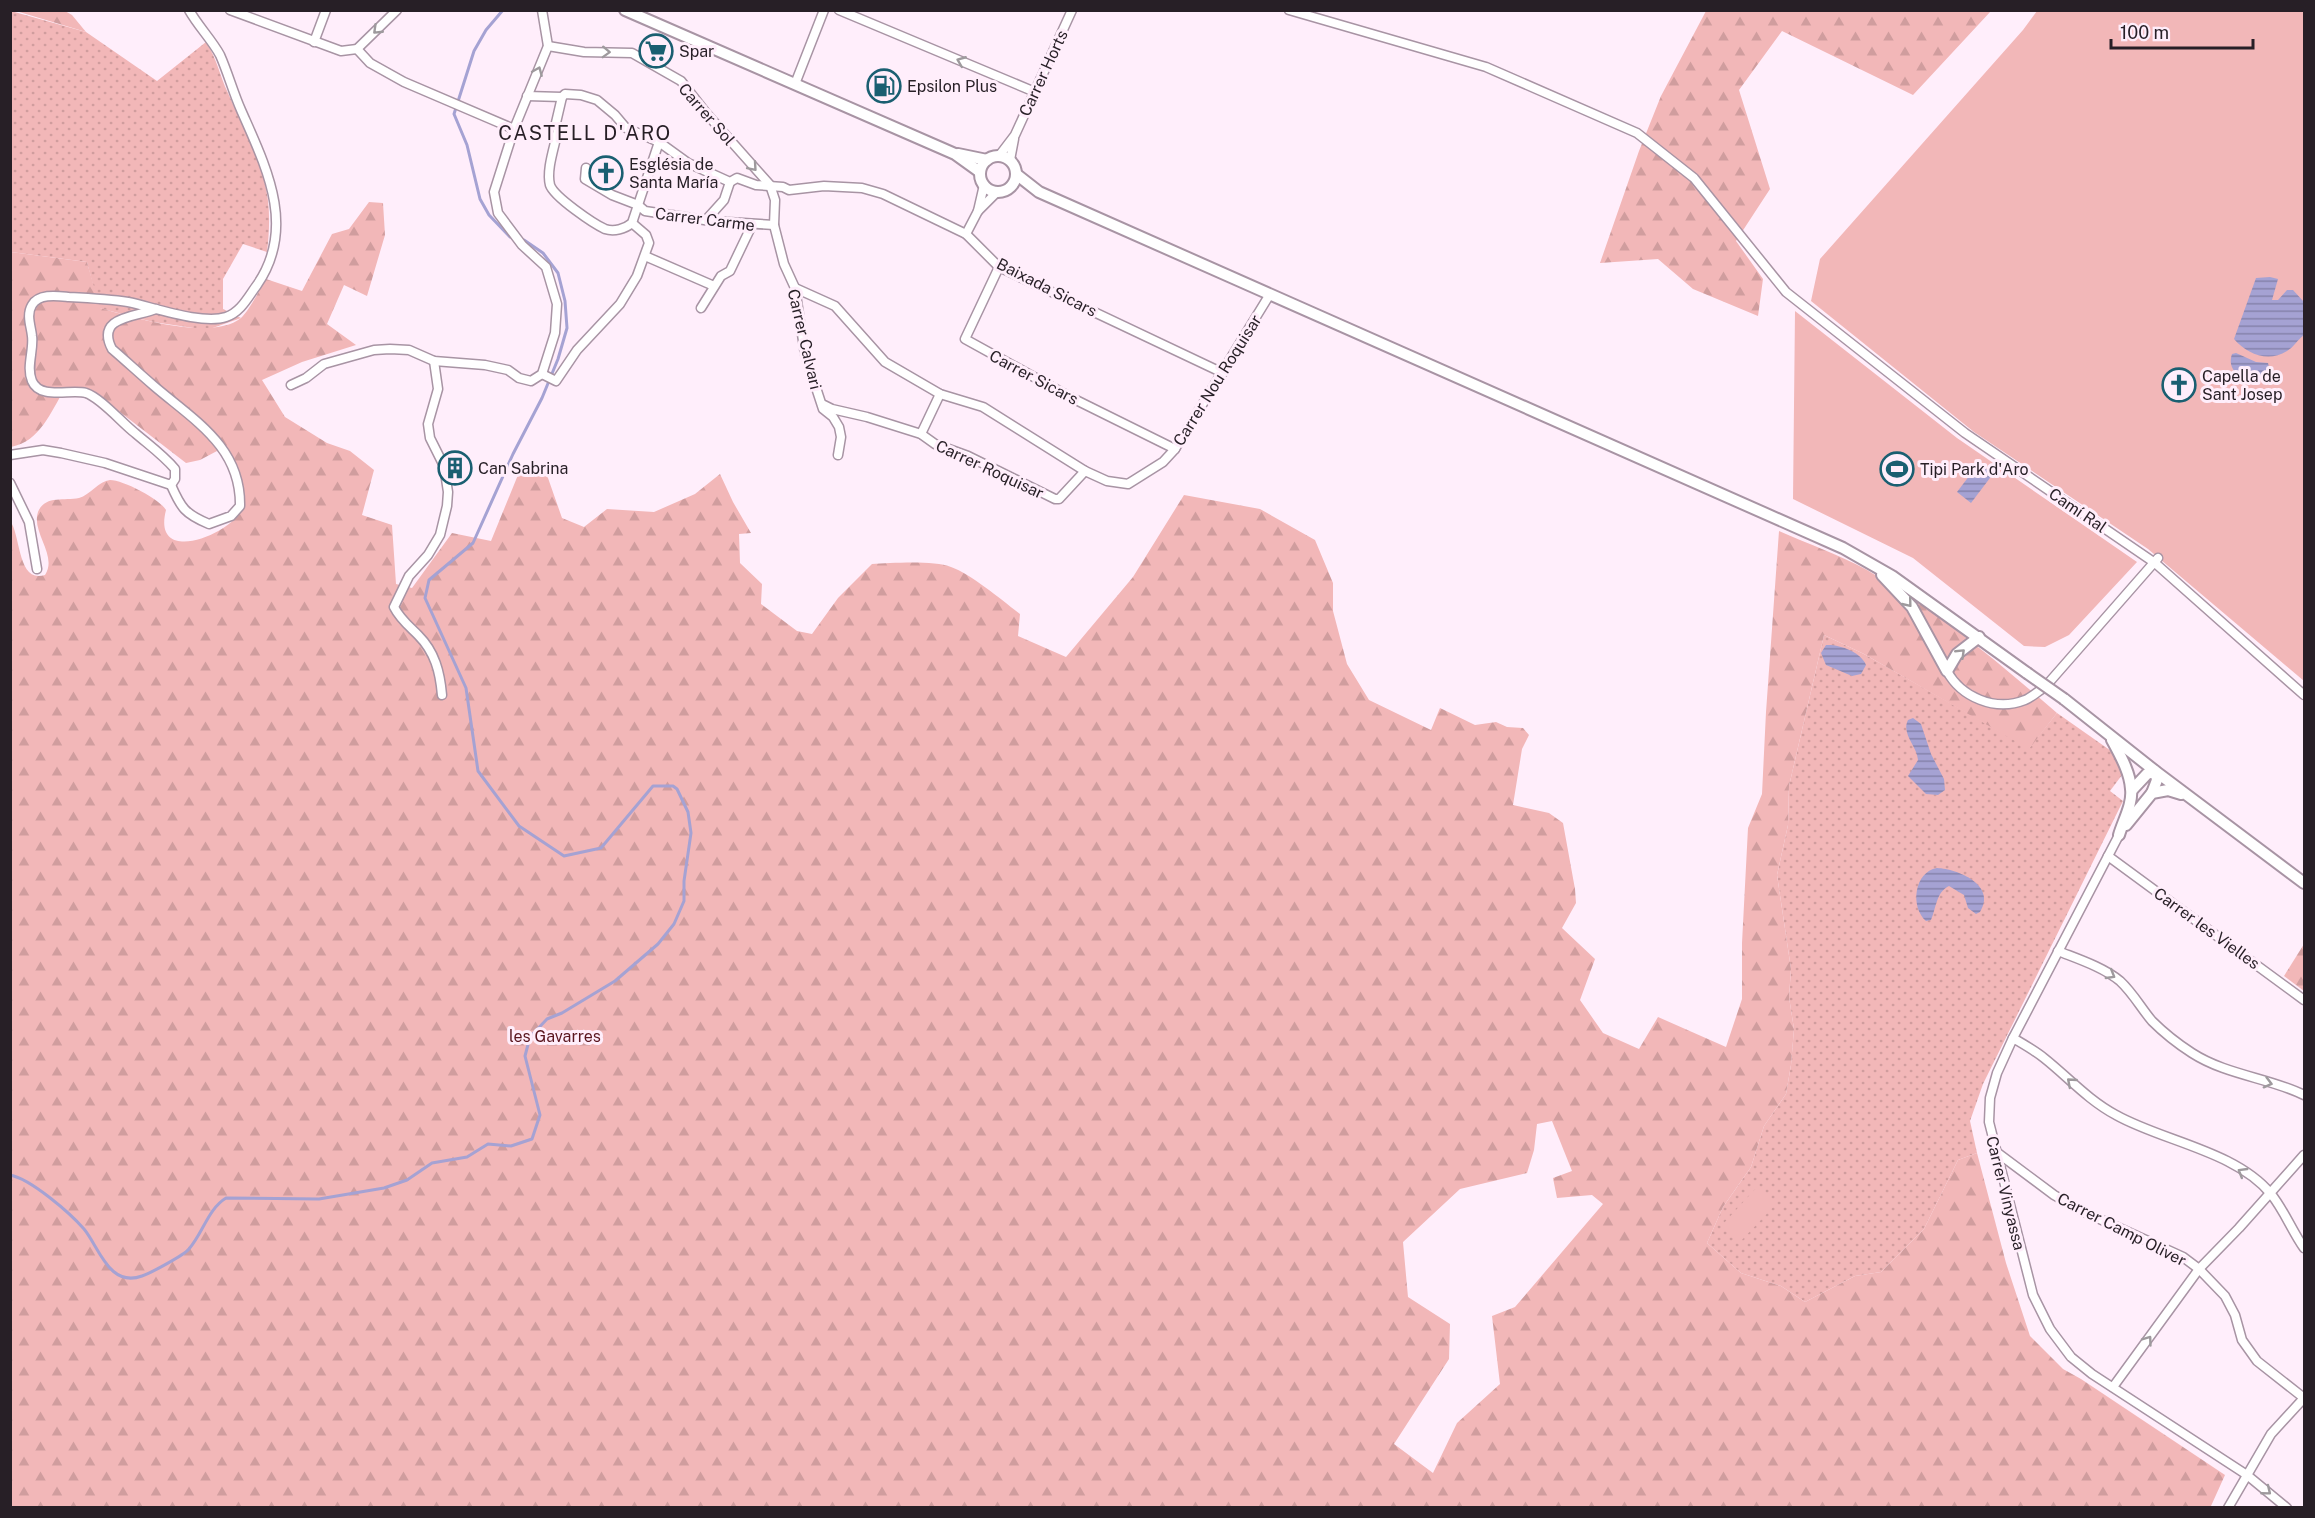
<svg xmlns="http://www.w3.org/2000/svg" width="2315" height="1518" font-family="'Public Sans',sans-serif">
	<defs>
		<pattern id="grass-dots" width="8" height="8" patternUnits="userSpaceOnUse" patternTransform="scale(1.5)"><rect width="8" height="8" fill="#f2b7b8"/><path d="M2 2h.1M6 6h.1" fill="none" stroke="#d09d9e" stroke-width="1.8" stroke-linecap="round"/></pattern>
		<pattern id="forest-firs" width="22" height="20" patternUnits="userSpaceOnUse" patternTransform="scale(1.5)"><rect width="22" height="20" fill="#f2b7b8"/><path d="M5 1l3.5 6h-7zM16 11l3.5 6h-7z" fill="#d09d9e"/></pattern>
		<pattern id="water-rules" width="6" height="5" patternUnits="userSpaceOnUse" patternTransform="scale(1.5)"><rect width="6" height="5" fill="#a5a2d3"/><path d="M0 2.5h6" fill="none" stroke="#8683ab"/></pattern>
	</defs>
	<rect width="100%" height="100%" fill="#ffeefb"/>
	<g fill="url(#grass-dots)">
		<path d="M 11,11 L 86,32 L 157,81 L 206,42 C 218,61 219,74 228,93 C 242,127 264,164 268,201 C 270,218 269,235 267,252 L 243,244 L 223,279 L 223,309 L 241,318 L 207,330 L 153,322 L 99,308 L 87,262 L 11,252 Z"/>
		<path d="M 1824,635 L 1864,654 L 2029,748 L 2057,713 L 2114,753 L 2122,775 L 2110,791 L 2123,801 L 1983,1084 L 1970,1121 L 1977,1153 L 1958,1160 L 1924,1229 L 1881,1272 L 1855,1276 L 1805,1302 L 1781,1286 L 1741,1273 L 1707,1243 L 1723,1207 L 1751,1167 L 1764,1126 L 1786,1094 L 1791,1065 L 1794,1029 L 1789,997 L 1791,969 L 1777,875 L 1788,825 L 1789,786 Z"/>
	</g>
	<g fill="url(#forest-firs)" fill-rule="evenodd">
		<path d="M 16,11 L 65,11 L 72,15 L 86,32 Z"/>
		<path d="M 1706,11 L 1991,11 L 1913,95 L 1782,31 L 1739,90 L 1770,189 L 1736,241 L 1763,279 L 1758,316 L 1693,289 L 1658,259 L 1600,263 L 1639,151 L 1661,96 Z"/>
		<path d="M 369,202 L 383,203 L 385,235 L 367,296 L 344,285 L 327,324 L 356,345 L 302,362 L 262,380 L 285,417 L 327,443 L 350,451 L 374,470 L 362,515 L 392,525 L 396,584 L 412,588 L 452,533 L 491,541 L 520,470 L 534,459 L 548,478 L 562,518 L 584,527 L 607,509 L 654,512 L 695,494 L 720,474 L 733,502 L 751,533 L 739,534 L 740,563 L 762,584 L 761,604 L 797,631 L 812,634 L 838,598 L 872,564 C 891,563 934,560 951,567 C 971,574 1003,601 1020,614 L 1018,636 L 1066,657 L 1133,577 L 1184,495 L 1260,509 L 1315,540 L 1333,583 L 1333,611 L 1347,664 L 1369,700 L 1431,730 L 1440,708 L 1475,725 L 1496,722 L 1507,727 L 1523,728 L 1529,735 L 1522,749 L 1513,805 L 1549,813 L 1563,823 L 1575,889 L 1576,903 L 1562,928 L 1595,959 L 1580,1000 L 1603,1033 L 1639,1049 L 1658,1017 L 1726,1047 L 1742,999 L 1742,943 L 1748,828 L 1762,794 L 1766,712 L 1779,531 C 1808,544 1840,555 1867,570 C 1936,610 1997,661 2057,713 L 2029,749 L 1864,654 L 1824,635 L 1789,786 L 1788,825 L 1777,875 L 1791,969 L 1789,997 L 1794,1029 L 1791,1065 L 1786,1094 L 1764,1126 L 1751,1167 L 1723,1207 L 1707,1243 L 1741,1273 L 1781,1286 L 1805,1302 L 1855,1276 L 1881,1272 L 1924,1229 L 1958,1160 L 1977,1153 L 2006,1263 L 2030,1336 L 2063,1369 L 2081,1379 L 2225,1475 L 2211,1506 L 2213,1507 L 11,1507 L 10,521 C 21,534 17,584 45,575 C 58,556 31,532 38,512 C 45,495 64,501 79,498 C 90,495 99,481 110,480 C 123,480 160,499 166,510 C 151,568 235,533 243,507 C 247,490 237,473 231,458 L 217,451 L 200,460 L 186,463 L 103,399 L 65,389 C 50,412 41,441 11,447 L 11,252 L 87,262 L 100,308 C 133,317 211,342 241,318 C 249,311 260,289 266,279 L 302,291 L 332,234 L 349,229 ZM 1552,1121 L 1572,1171 L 1553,1178 L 1557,1198 L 1592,1195 L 1603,1204 L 1515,1307 L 1492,1316 L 1500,1384 L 1457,1423 L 1433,1473 L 1394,1444 L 1449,1359 L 1450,1324 L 1408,1297 L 1403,1242 L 1460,1189 L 1527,1173 L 1534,1150 L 1537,1124 Z"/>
		<path d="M 2304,944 L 2304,991 L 2284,976 Z"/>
	</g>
	<g fill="#f2b7b8">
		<path d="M 2037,11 L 2304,11 L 2304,681 L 2148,549 L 1974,432 L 1811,301 L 1820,259 L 2023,30 Z"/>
		<path d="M 1795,311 L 1957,438 L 2137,562 L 2069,635 L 2045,647 L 2024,646 L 1913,558 L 1793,499 Z"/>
		<path d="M 1757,1187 L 1776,1204 L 1741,1241 L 1723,1224 Z"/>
	</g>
	<g fill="url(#water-rules)">
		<path d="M 2270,277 L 2278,279 L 2272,300 L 2278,300 L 2287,290 L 2293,290 L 2304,302 L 2304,335 C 2298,339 2294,347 2287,351 C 2268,363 2247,354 2234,339 L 2256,278 Z"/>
		<path d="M 2236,353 L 2256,362 L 2268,363 L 2270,371 C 2257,387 2224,377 2232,354 Z"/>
		<path d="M 1979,463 L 1993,474 L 1971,503 L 1957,492 Z"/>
		<path d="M 1826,645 C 1839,644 1861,652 1866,665 L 1861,674 L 1852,676 L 1826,665 L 1821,653 Z"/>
		<path d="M 1913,718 L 1921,724 L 1931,754 L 1944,779 L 1945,790 L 1938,795 L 1926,794 L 1908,776 L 1918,760 C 1917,746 1901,734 1908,720 Z"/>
		<path d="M 1937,868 C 1958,869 1997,885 1980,912 L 1976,914 L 1968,908 L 1964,895 L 1949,886 C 1936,892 1936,909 1931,920 L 1926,921 C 1910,907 1914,872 1937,868 Z"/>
	</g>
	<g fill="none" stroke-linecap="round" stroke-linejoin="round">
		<g stroke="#a5a2d3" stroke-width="3">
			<path d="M 503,10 L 486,30 L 474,51 L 454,114 L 467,145 L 480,199 L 489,215 L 510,237"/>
			<path d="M 10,1175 C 31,1179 70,1213 84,1229 C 99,1247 109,1288 142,1276 C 151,1273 184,1255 189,1249 C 203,1233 208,1209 226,1198 L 319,1199 L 384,1188 L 407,1180 L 432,1163 L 467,1157 L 488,1144 L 511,1146 L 532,1139 L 540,1115 L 525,1056 L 530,1037 L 547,1019 L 562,1013 L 615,981 L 658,944 L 674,924 L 684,901 L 684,881 L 691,833 L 688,812 L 677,789 L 673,786 L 653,786 L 601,848 L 564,856 L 519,826 L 478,771 L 466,688 L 425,598 L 429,580 L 473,543 L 513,454 L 542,398 L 558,359 L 567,328 L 565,301 L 558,273 L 543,253 L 524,240"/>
		</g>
		<g stroke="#a894a4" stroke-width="11">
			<g id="minor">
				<path d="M 230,10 L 341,51 L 357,49 L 397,10"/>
				<path d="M 839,10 L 1035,92"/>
				<path d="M 1289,10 L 1486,67 L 1637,133 L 1694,178 L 1786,292 L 1965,433 L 2155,563 L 2304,695"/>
				<path d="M 314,42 L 326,10"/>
				<path d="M 548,46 L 584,52 L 632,53 L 681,81 L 706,113 L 770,185 L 775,200 L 774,225 L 784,264 L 795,288 L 805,354 L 823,409 L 833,417 L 839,427 L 841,437 L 838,455"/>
				<path d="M 357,49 L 370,63 L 404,82 L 514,129"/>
				<path d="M 795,84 L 824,10"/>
				<path d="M 527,96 L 562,97 L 565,94 L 581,95 L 597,100 L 615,115 L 626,128 L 659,142 L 688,163 L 730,182 L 737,178 L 756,185 L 783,187 L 789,190 L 824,186 L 862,188 L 883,194 L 966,234 L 999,267 L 1223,373"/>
				<path d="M 562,97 L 555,127 L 558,129 C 555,146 546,169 550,185 C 554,197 594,224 605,229 C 614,232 625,229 632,223 L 659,142"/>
				<path d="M 999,156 L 1015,135 L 1072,10"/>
				<path d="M 1010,160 L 1014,139"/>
				<path d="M 586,168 L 585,179 L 612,195 L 638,205 L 645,211 L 711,221 L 774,225"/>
				<path d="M 978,211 L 997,192"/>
				<path d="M 706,220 L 724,200 L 730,182"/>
				<path d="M 966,234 L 978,211 L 984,185"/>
				<path d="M 645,256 L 714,286"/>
				<path d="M 999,267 L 965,339 L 1072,398 L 1175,449"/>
				<path d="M 795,288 L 835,306 L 885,362 L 940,394 L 983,407 L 1085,471 L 1107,481 L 1128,484 L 1163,462 L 1175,449 L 1270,294"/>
				<path d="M 701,308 L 721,276 L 730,271 L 752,225"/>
				<path d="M 156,309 C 136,317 95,316 112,349 C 126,361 140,374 154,386 C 195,421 241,447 240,506 L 231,516 L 209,524 C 185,514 181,508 171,485"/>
				<path d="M 434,361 L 438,389 L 428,424 L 430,438 L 444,466 L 448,492 L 447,506 L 440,535 L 428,555 L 409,576 L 394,607 C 400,619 409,626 418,635 C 435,652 440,672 442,695"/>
				<path d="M 542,374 L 556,381 L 577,350 L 620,304 L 637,276 L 649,243 L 646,235 L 632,223"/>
				<path d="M 291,385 L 306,378 L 324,364 L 374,350 L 390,349 L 409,350 L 434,361 L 485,365 L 508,370 L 519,378 L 531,381 L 542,374 L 555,333 L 557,304 L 546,267 L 522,245 L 498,213 L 494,192 L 514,129 L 548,46 L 542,10"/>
				<path d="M 824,405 L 832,409 L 867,417 L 921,434 L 935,444 L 968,456 L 1055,499 L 1059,499 L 1085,471"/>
				<path d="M 921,434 L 940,394"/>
				<path d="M 10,455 L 43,450 L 61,453 L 105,463 L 171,485 L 175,479 L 175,469 C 163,455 149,445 135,433 C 122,423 101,398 86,393 C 70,389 40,400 32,381 C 26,367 34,350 32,336 C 31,326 26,315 32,305 C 39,293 58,296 69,297 C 89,298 109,299 128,302 C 153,307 202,325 226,317 C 241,312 248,297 257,285 C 297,227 266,167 241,110 C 233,92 228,73 220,55 C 212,40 198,26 189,10"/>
				<path d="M 10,483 L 29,522 L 37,569"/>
				<path d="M 1947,671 C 1961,697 1995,712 2025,700 C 2031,698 2038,691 2045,687 L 2158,558"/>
				<path d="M 2119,835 L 2013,1038 L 1997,1073 L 1990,1098 L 1989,1122 L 2033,1295 L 2050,1329 L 2071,1357 L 2092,1374 L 2247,1475 L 2287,1508"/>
				<path d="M 2108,856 L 2304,1000"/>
				<path d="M 2058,951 C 2078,959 2103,967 2120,981 C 2133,993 2141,1008 2152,1021 C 2164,1033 2178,1044 2192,1053 C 2226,1075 2270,1078 2304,1095"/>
				<path d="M 2013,1038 C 2023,1044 2034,1050 2044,1058 C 2068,1077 2088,1100 2116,1115 C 2162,1141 2236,1151 2271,1194 C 2284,1210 2292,1231 2304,1248"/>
				<path d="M 1995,1151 L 2054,1195 L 2080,1210 L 2183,1257 L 2199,1269 L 2225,1296 L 2235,1315 L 2242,1340 L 2257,1361 L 2304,1398"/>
				<path d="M 2113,1387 L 2199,1269 L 2239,1228 L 2304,1155"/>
				<path d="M 2228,1508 L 2271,1434 L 2304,1398"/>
			</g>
		</g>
		<g stroke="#a894a4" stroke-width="14">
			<g id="tertiary">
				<path d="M 625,10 L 955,154 L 980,172"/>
				<path d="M 958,154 L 987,160"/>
				<circle cx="998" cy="174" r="18"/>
				<path d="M 1016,174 L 1039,192 L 1843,548 L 1892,576 L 2027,673"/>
				<path d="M 1882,575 L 1912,607 L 1947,671 L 1957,654 L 1979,637"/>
				<path d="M 2064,699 L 2155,771 L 2304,883"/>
				<path d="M 2112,740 C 2120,755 2130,772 2131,789 C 2133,804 2123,821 2119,835"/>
				<path d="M 2132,790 L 2147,774 L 2155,771 L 2157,780 L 2152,793"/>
				<path d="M 2126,825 L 2152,793 L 2168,790 L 2181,794"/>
			</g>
		</g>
		<use href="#minor" stroke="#fff" stroke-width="8"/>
		<use href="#tertiary" stroke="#fff" stroke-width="10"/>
		<g stroke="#a894a4" stroke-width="14" stroke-linecap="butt">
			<path id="tertiary-bridge" d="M 2027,673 L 2064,699"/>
		</g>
		<use href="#tertiary-bridge" stroke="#fff" stroke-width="10"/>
	</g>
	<defs><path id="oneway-chevron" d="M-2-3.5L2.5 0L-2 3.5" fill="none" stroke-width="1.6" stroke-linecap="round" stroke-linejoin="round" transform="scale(1.5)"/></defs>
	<g stroke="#9e9a9d">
		<use href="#oneway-chevron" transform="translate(377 30) rotate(136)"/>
		<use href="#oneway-chevron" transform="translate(606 52) rotate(2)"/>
		<use href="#oneway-chevron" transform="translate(961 61) rotate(-158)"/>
		<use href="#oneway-chevron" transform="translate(538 71) rotate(-67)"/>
		<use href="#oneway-chevron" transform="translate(753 167) rotate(49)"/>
		<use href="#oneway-chevron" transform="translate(1908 603) rotate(51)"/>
		<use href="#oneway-chevron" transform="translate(1961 653) rotate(-44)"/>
		<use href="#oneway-chevron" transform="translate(2111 975) rotate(31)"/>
		<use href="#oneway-chevron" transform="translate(2071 1082) rotate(-139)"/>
		<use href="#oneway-chevron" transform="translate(2268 1083) rotate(15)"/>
		<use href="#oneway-chevron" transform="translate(2242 1172) rotate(-149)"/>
		<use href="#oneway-chevron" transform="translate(2148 1340) rotate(-54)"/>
		<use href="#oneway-chevron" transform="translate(2267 1491) rotate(39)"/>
	</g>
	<defs>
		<g id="supermarket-ring" transform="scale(1.725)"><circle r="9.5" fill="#ffeefb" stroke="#1a5f71" stroke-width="1.5"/><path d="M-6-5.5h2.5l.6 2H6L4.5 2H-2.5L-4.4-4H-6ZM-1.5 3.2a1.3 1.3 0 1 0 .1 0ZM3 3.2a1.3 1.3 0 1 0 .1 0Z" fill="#1a5f71"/></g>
		<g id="fuel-ring" transform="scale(1.725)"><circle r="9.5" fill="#ffeefb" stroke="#1a5f71" stroke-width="1.5"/><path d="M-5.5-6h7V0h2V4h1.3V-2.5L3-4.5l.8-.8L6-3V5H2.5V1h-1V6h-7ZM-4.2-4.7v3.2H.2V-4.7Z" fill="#1a5f71"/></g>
		<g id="church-ring" transform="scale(1.725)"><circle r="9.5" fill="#ffeefb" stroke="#1a5f71" stroke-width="1.5"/><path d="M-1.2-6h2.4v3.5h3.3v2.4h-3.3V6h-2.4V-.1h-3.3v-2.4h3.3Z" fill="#1a5f71"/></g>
		<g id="building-ring" transform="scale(1.725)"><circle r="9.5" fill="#ffeefb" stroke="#1a5f71" stroke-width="1.5"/><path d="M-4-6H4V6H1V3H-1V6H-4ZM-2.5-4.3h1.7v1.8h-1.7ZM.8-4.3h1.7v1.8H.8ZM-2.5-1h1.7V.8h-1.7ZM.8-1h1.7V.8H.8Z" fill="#1a5f71"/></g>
		<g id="stadium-ring" transform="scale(1.725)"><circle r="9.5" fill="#ffeefb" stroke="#1a5f71" stroke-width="1.5"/><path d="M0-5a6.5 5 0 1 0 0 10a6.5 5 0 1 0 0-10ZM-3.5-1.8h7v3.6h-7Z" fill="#1a5f71"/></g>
	</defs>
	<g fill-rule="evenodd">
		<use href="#supermarket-ring" x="656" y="51"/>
		<use href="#fuel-ring" x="884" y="86"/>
		<use href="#church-ring" x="606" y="173"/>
		<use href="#church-ring" x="2179" y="385"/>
		<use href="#building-ring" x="455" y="468"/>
		<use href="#stadium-ring" x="1897" y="469"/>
	</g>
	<g text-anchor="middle" stroke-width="6" stroke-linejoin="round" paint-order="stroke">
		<g font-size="16" fill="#271f26" stroke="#ffeefb" text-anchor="start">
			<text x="679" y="57">Spar</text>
			<text x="907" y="92">Epsilon Plus</text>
			<text x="629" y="170">Església de<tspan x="629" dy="18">Santa María</tspan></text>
			<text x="2202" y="382">Capella de<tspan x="2202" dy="18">Sant Josep</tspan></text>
			<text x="478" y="474">Can Sabrina</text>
			<text x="1920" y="475">Tipi Park d'Aro</text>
		</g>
		<g font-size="16" fill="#271f26" stroke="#ffeefb">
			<text transform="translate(1043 73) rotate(-65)" y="6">Carrer Horts</text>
			<text transform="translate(707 114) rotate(49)" y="6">Carrer Sol</text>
			<text transform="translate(705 219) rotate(7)" y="6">Carrer Carme</text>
			<text transform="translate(1047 287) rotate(27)" y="6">Baixada Sicars</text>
			<text transform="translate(805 339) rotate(77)" y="6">Carrer Calvari</text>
			<text transform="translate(1034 377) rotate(28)" y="6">Carrer Sicars</text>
			<text transform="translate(1217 380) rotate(-58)" y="6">Carrer Nou Roquisar</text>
			<text transform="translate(990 469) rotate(25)" y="6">Carrer Roquisar</text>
			<text transform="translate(2078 510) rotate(34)" y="6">Camí Ral</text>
			<text transform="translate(2207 928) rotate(36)" y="6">Carrer les Vielles</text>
			<text transform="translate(2006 1193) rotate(76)" y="6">Carrer Vinyassa</text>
			<text transform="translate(2122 1229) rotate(27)" y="6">Carrer Camp Oliver</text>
		</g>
		<g font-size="16" fill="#5a151e" stroke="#ffeefb">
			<text x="555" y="1042">les Gavarres</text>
		</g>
		<g font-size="20" letter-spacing="1.5" fill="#271f26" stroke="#ffeefb">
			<text x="585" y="140">CASTELL D'ARO</text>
		</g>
	</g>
	<rect width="2315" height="1518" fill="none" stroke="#271f26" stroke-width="24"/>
	<path d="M2111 39v9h142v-9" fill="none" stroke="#271f26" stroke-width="3"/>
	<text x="2120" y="39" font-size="18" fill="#271f26" stroke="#ffeefb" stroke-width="4.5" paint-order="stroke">100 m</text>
</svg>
